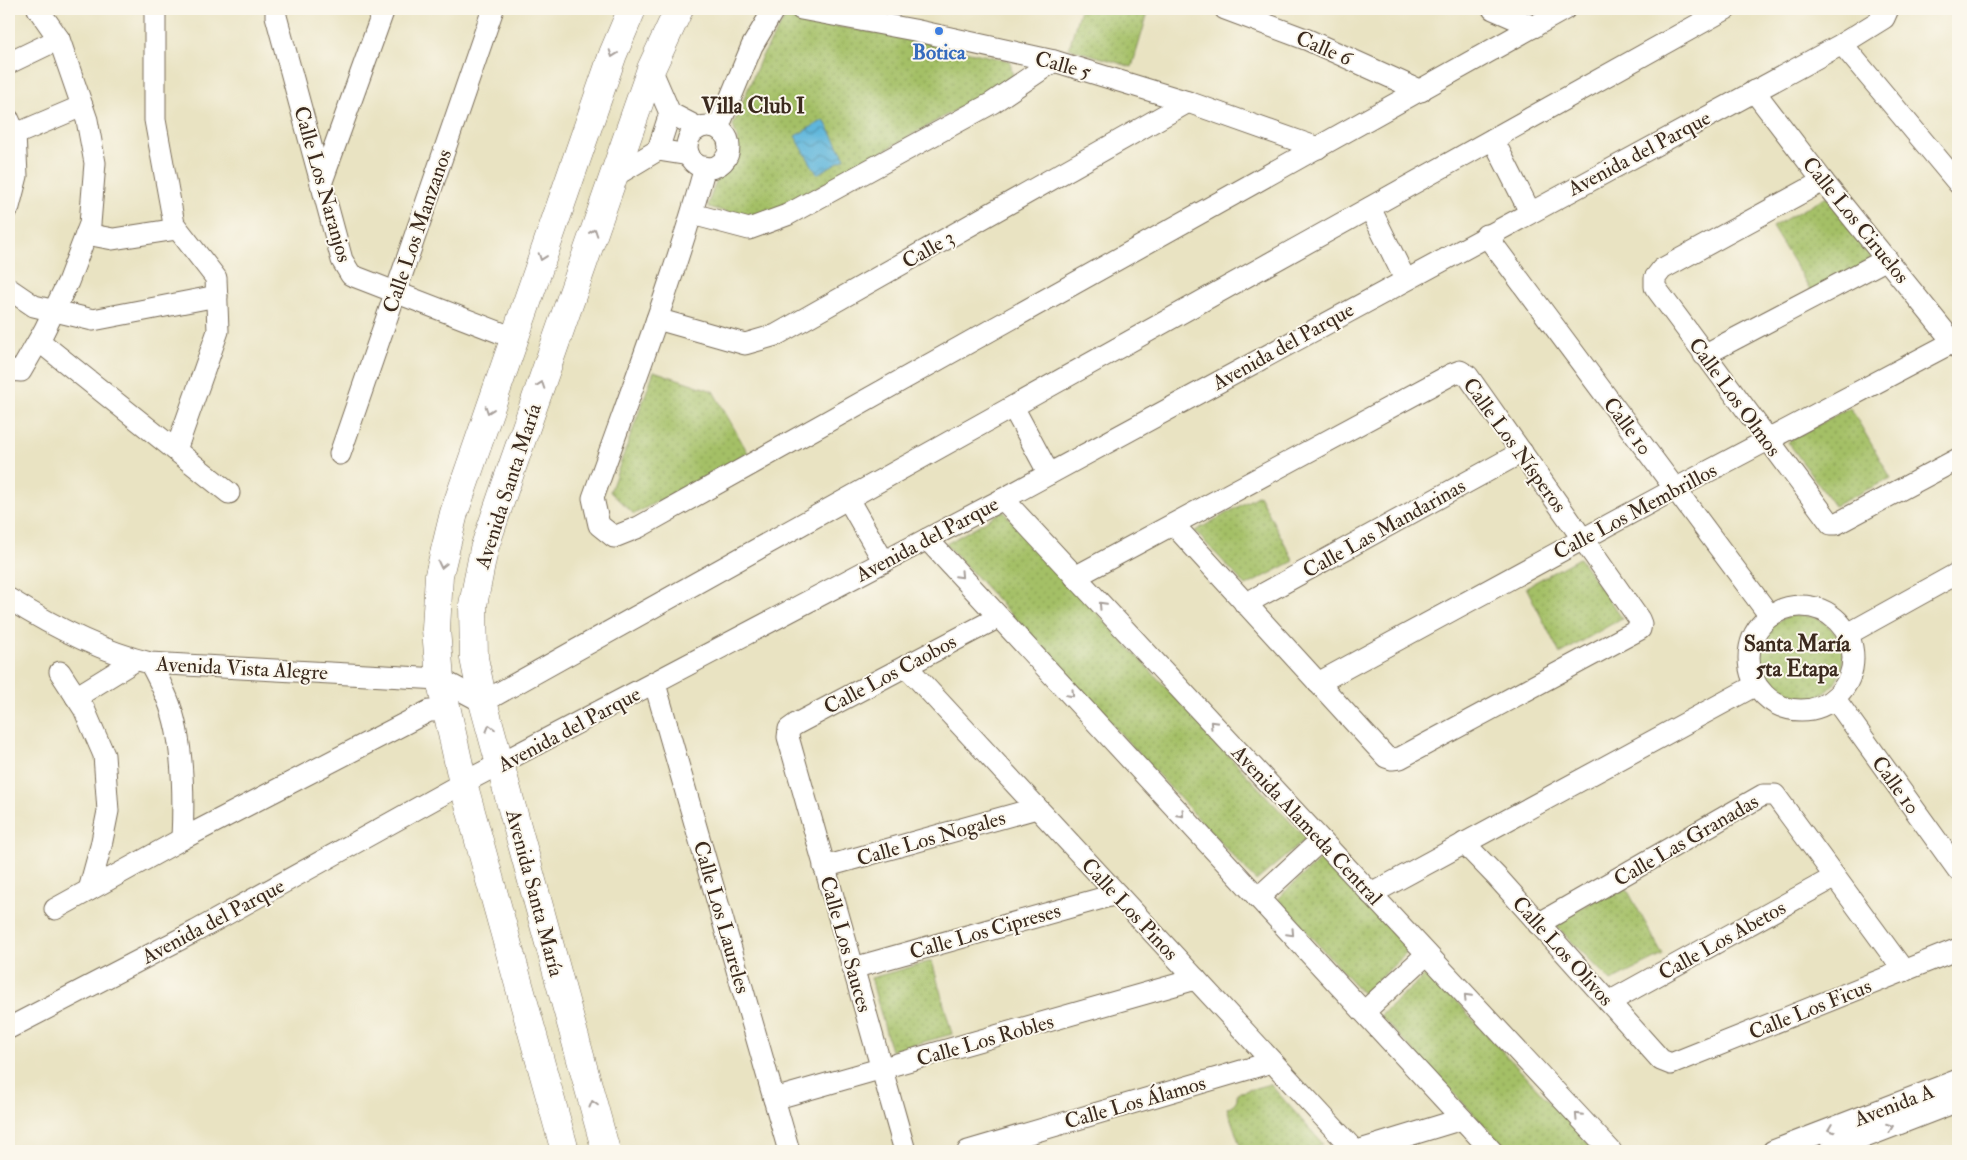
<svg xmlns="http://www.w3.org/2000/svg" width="1967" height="1160" font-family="'IM FELL Double Pica',serif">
	<defs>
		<pattern id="park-dots" width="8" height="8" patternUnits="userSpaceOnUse" patternTransform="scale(1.25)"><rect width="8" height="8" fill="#a4c066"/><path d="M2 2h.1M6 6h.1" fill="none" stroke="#879c53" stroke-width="1.8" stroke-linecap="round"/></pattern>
		<pattern id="water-waves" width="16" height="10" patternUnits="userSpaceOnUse" patternTransform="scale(1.25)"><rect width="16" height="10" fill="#5eb6db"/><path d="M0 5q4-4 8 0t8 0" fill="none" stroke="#4f94b1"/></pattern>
	</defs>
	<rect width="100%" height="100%" fill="#fbf7ec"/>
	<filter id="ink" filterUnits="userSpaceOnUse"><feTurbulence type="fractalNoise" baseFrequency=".02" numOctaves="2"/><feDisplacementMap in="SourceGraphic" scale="10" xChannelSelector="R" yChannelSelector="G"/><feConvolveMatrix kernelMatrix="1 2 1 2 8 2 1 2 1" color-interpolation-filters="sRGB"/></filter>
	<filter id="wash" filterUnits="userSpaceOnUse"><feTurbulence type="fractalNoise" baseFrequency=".0096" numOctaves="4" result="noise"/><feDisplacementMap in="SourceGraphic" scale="20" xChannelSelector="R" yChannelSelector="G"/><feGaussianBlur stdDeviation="1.12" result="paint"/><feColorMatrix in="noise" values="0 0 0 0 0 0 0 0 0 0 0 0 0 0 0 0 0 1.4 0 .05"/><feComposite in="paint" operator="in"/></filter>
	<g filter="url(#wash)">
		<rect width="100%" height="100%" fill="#e9e3c2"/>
		<g fill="url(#park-dots)" stroke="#707542">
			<path d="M 1080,9 L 1149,9 L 1132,67 L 1069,48 Z"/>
			<path d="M 785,18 L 902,37 L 1010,61 L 1013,77 L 859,165 L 760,219 L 754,220 L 709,207 L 708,204 L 717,178 L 730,169 L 739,157 L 738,141 L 733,125 L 761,58 Z"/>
			<path d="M 1827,196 L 1882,259 L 1813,294 L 1772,227 Z"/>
			<path d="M 654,371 L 713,391 L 748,453 L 634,514 L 610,492 Z"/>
			<path d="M 1850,407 L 1891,478 L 1834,506 L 1788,442 Z"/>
			<path d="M 1259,495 L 1294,561 L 1246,586 L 1195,531 Z"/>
			<path d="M 1003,511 L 1306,839 L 1256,881 L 946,544 Z"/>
			<path d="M 1579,558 L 1622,618 L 1560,654 L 1526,587 Z"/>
			<circle cx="1800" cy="658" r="43"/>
			<path d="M 1323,857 L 1409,951 L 1363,994 L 1277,899 Z"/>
			<path d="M 1624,884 L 1663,955 L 1611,981 L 1554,924 Z"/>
			<path d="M 932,961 L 952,1034 L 891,1051 L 871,978 Z"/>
			<path d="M 1429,972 L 1595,1151 L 1509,1151 L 1380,1016 Z"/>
			<path d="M 1270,1084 L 1323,1144 L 1302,1151 L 1242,1151 L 1227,1108 C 1234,1104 1238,1102 1237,1093 Z"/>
		</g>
		<path fill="url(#water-waves)" stroke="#4c707c" d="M 824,120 L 845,158 L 817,174 L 795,136 Z"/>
	</g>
	<g filter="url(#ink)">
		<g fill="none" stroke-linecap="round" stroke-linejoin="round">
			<g stroke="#786b57" stroke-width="23">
				<g id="minor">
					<path d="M 155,9 L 155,120 L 174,224 L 216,278 L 218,331 L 176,450"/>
					<path d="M 276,9 L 276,16 L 342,260 L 351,275 L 514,338"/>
					<path d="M 801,9 L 914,30 L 1054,61 L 1188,102 L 1318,148"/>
					<path d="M 1225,9 L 1308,40 L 1421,91"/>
					<path d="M 1493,9 L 1534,27"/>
					<path d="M 1842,44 L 1958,183"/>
					<path d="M 9,63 L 59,39"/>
					<path d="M 651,69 L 670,113 L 699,128"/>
					<path d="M 1754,91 L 1823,181 L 1958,348"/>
					<path d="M 9,120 L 15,134 L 17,176 L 9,207"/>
					<circle cx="708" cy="147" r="21"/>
					<path d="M 718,128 L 752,46 L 774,9"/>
					<path d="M 9,137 L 82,106"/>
					<path d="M 1493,139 L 1530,212"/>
					<path d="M 658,150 L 670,113"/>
					<path d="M 705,167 C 674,279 632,388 593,498 L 599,525 L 614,537 L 639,527 L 1565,9"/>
					<path d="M 613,177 L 658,150 L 689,155"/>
					<path d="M 1823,181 L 1662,269 L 1655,278 L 1655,287 L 1831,524 L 1836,524 L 1958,459"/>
					<path d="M 321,184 L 384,9"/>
					<path d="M 1370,208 L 1405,279"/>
					<path d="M 692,214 L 749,229 L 787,215 L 992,103 L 1054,61"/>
					<path d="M 86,234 L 113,239 L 177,229"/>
					<path d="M 1486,235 L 1770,616"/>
					<path d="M 9,289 L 34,306 L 93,320 L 217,296"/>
					<path d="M 657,319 L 745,344 L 776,335 L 1188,102"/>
					<path d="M 39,341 L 229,493"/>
					<path d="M 1704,355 L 1887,259"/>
					<path d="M 9,370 L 21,371 L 44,331 L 68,282 L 90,224 L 95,163 L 87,120 L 59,39 L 38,9"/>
					<path d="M 1013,407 L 1049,474"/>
					<path d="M 340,454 L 493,9"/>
					<path d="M 848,499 L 884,562"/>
					<path d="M 1003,499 L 1611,1151"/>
					<path d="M 927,539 L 1492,1151"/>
					<path d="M 1075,577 L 1452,374 L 1460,371 L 1468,376 L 1639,619 L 1641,624 L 1640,629 L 1400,758 L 1392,759 L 1386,757 L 1173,524"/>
					<path d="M 9,599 C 52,626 100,651 150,663 L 440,679 L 483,702 L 1726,9"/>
					<path d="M 1245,604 L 1522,452"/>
					<circle cx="1801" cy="658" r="52"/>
					<path d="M 1848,634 L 1958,573"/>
					<path d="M 150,663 C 156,674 162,686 167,698 C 184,738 184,797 182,839"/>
					<path d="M 906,666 L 1355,1151"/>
					<path d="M 60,672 L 84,709 L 104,755 L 108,811 L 101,846 L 89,890"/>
					<path d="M 1318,683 L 1675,489 L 1953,342"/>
					<path d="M 655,684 L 789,1151"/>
					<path d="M 76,697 L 136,660"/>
					<path d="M 1835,699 L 1958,870"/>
					<path d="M 1464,843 L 1497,877 L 1661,1060 L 1671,1064 L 1958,949"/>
					<path d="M 824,867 L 1037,808"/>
					<path d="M 1371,894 L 1756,685"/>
					<path d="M 1258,898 L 1321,840"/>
					<path d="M 55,909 L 182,839 L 429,711 L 447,711"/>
					<path d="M 1538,924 L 1763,795 L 1775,795 L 1904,971"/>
					<path d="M 853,968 L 1117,894"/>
					<path d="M 1609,1002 L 1835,877"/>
					<path d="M 1364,1012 L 1427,954"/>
					<path d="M 9,1028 L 196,931 L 463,783 L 1003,499 L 1842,44 L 1884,18 L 1888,9"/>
					<path d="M 774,1099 L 1196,979"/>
					<path d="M 905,1151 L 788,737 L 789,729 L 796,724 L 999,617"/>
					<path d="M 968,1151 L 1272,1062"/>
					<path d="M 1357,1151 L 1462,1119"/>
					<path d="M 1773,1151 L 1958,1080"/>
					<path d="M 1829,1151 L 1958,1101"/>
				</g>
			</g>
			<g stroke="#786b57" stroke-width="29">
				<g id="major">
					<path d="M 565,1151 L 463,783 L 440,679 L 436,629 L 439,575 L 454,513 L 613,54 L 632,9"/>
					<path d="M 606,1151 L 483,702 L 474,658 L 473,605 L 484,549 L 502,496 L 651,69 L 679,9"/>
				</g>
			</g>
			<use href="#minor" stroke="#fff" stroke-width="21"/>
			<use href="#major" stroke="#fff" stroke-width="28"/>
		</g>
		<defs><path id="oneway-chevron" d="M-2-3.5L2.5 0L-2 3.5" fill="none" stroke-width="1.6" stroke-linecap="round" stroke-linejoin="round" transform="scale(1.25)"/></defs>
		<g stroke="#a79f9a">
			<use href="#oneway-chevron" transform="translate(613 54) rotate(109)"/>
			<use href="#oneway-chevron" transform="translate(594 232) rotate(-71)"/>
			<use href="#oneway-chevron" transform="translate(542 257) rotate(109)"/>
			<use href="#oneway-chevron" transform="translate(541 385) rotate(-71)"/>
			<use href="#oneway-chevron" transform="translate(489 410) rotate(109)"/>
			<use href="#oneway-chevron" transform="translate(442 565) rotate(103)"/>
			<use href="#oneway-chevron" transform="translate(960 575) rotate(47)"/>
			<use href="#oneway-chevron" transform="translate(1102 605) rotate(-133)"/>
			<use href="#oneway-chevron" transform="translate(1071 694) rotate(47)"/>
			<use href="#oneway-chevron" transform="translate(1213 724) rotate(-133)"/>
			<use href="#oneway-chevron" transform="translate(490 728) rotate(-105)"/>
			<use href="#oneway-chevron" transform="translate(1181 814) rotate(47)"/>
			<use href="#oneway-chevron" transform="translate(1291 933) rotate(47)"/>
			<use href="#oneway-chevron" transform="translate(1467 997) rotate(-133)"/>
			<use href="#oneway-chevron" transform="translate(593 1104) rotate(-105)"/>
			<use href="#oneway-chevron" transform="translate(1578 1116) rotate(-133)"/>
			<use href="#oneway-chevron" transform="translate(1890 1127) rotate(-21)"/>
			<use href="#oneway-chevron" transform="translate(1831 1129) rotate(159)"/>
		</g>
	</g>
	<circle fill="#3f7fe0" stroke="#fbf7ec" stroke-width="2" cx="939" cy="31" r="5"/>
	<g text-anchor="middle" stroke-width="4" stroke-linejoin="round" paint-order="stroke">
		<g font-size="21" fill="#3b2a1e" stroke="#fbf7ec">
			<text transform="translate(1324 48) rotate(23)" y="7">Calle 6</text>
			<text transform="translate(1063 65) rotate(15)" y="7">Calle 5</text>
			<text transform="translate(1639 153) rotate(-28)" y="7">Avenida del Parque</text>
			<text transform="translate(323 184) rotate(74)" y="7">Calle Los Naranjos</text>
			<text transform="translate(1856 220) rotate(51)" y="7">Calle Los Ciruelos</text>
			<text transform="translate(417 231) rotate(-71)" y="7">Calle Los Manzanos</text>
			<text transform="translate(928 249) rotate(-30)" y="7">Calle 3</text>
			<text transform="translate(1283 346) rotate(-29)" y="7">Avenida del Parque</text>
			<text transform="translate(1735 397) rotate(54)" y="7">Calle Los Olmos</text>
			<text transform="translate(1628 426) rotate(53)" y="7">Calle 10</text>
			<text transform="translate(1515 445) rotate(54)" y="7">Calle Los Nísperos</text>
			<text transform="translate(508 486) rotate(-72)" y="7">Avenida Santa María</text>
			<text transform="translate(1635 511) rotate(-28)" y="7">Calle Los Membrillos</text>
			<text transform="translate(1384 528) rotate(-29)" y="7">Calle Las Mandarinas</text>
			<text transform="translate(927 539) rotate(-28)" y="7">Avenida del Parque</text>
			<text transform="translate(242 668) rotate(3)" y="7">Avenida Vista Alegre</text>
			<text transform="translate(890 674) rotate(-28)" y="7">Calle Los Caobos</text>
			<text transform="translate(569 729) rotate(-28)" y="7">Avenida del Parque</text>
			<text transform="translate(1896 785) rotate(54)" y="7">Calle 10</text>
			<text transform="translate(1307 825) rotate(47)" y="7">Avenida Alameda Central</text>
			<text transform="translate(931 838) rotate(-16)" y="7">Calle Los Nogales</text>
			<text transform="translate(1686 840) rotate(-30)" y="7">Calle Las Granadas</text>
			<text transform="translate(535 893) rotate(75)" y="7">Avenida Santa María</text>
			<text transform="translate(1130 909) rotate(47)" y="7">Calle Los Pinos</text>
			<text transform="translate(722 917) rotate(74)" y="7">Calle Los Laureles</text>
			<text transform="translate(213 921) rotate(-28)" y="7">Avenida del Parque</text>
			<text transform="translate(985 931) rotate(-16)" y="7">Calle Los Cipreses</text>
			<text transform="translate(1722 940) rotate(-29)" y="7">Calle Los Abetos</text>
			<text transform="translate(846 944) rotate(74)" y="7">Calle Los Sauces</text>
			<text transform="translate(1563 951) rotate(48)" y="7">Calle Los Olivos</text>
			<text transform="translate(1810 1009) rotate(-22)" y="7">Calle Los Ficus</text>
			<text transform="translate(985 1040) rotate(-16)" y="7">Calle Los Robles</text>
			<text transform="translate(1135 1102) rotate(-16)" y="7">Calle Los Álamos</text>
			<text transform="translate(1894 1105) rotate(-21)" y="7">Avenida A</text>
		</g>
		<g font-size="21" font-weight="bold" fill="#366cbe" stroke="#fbf7ec">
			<text x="939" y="59">Botica</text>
		</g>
		<g font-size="22" font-weight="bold" fill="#3b2a1e" stroke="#fbf7ec">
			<text x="753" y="113">Villa Club I</text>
			<text x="1797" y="651">Santa María<tspan x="1797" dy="25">5ta Etapa</tspan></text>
		</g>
	</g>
	<rect width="1967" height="1160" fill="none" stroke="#fbf7ec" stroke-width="30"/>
</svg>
